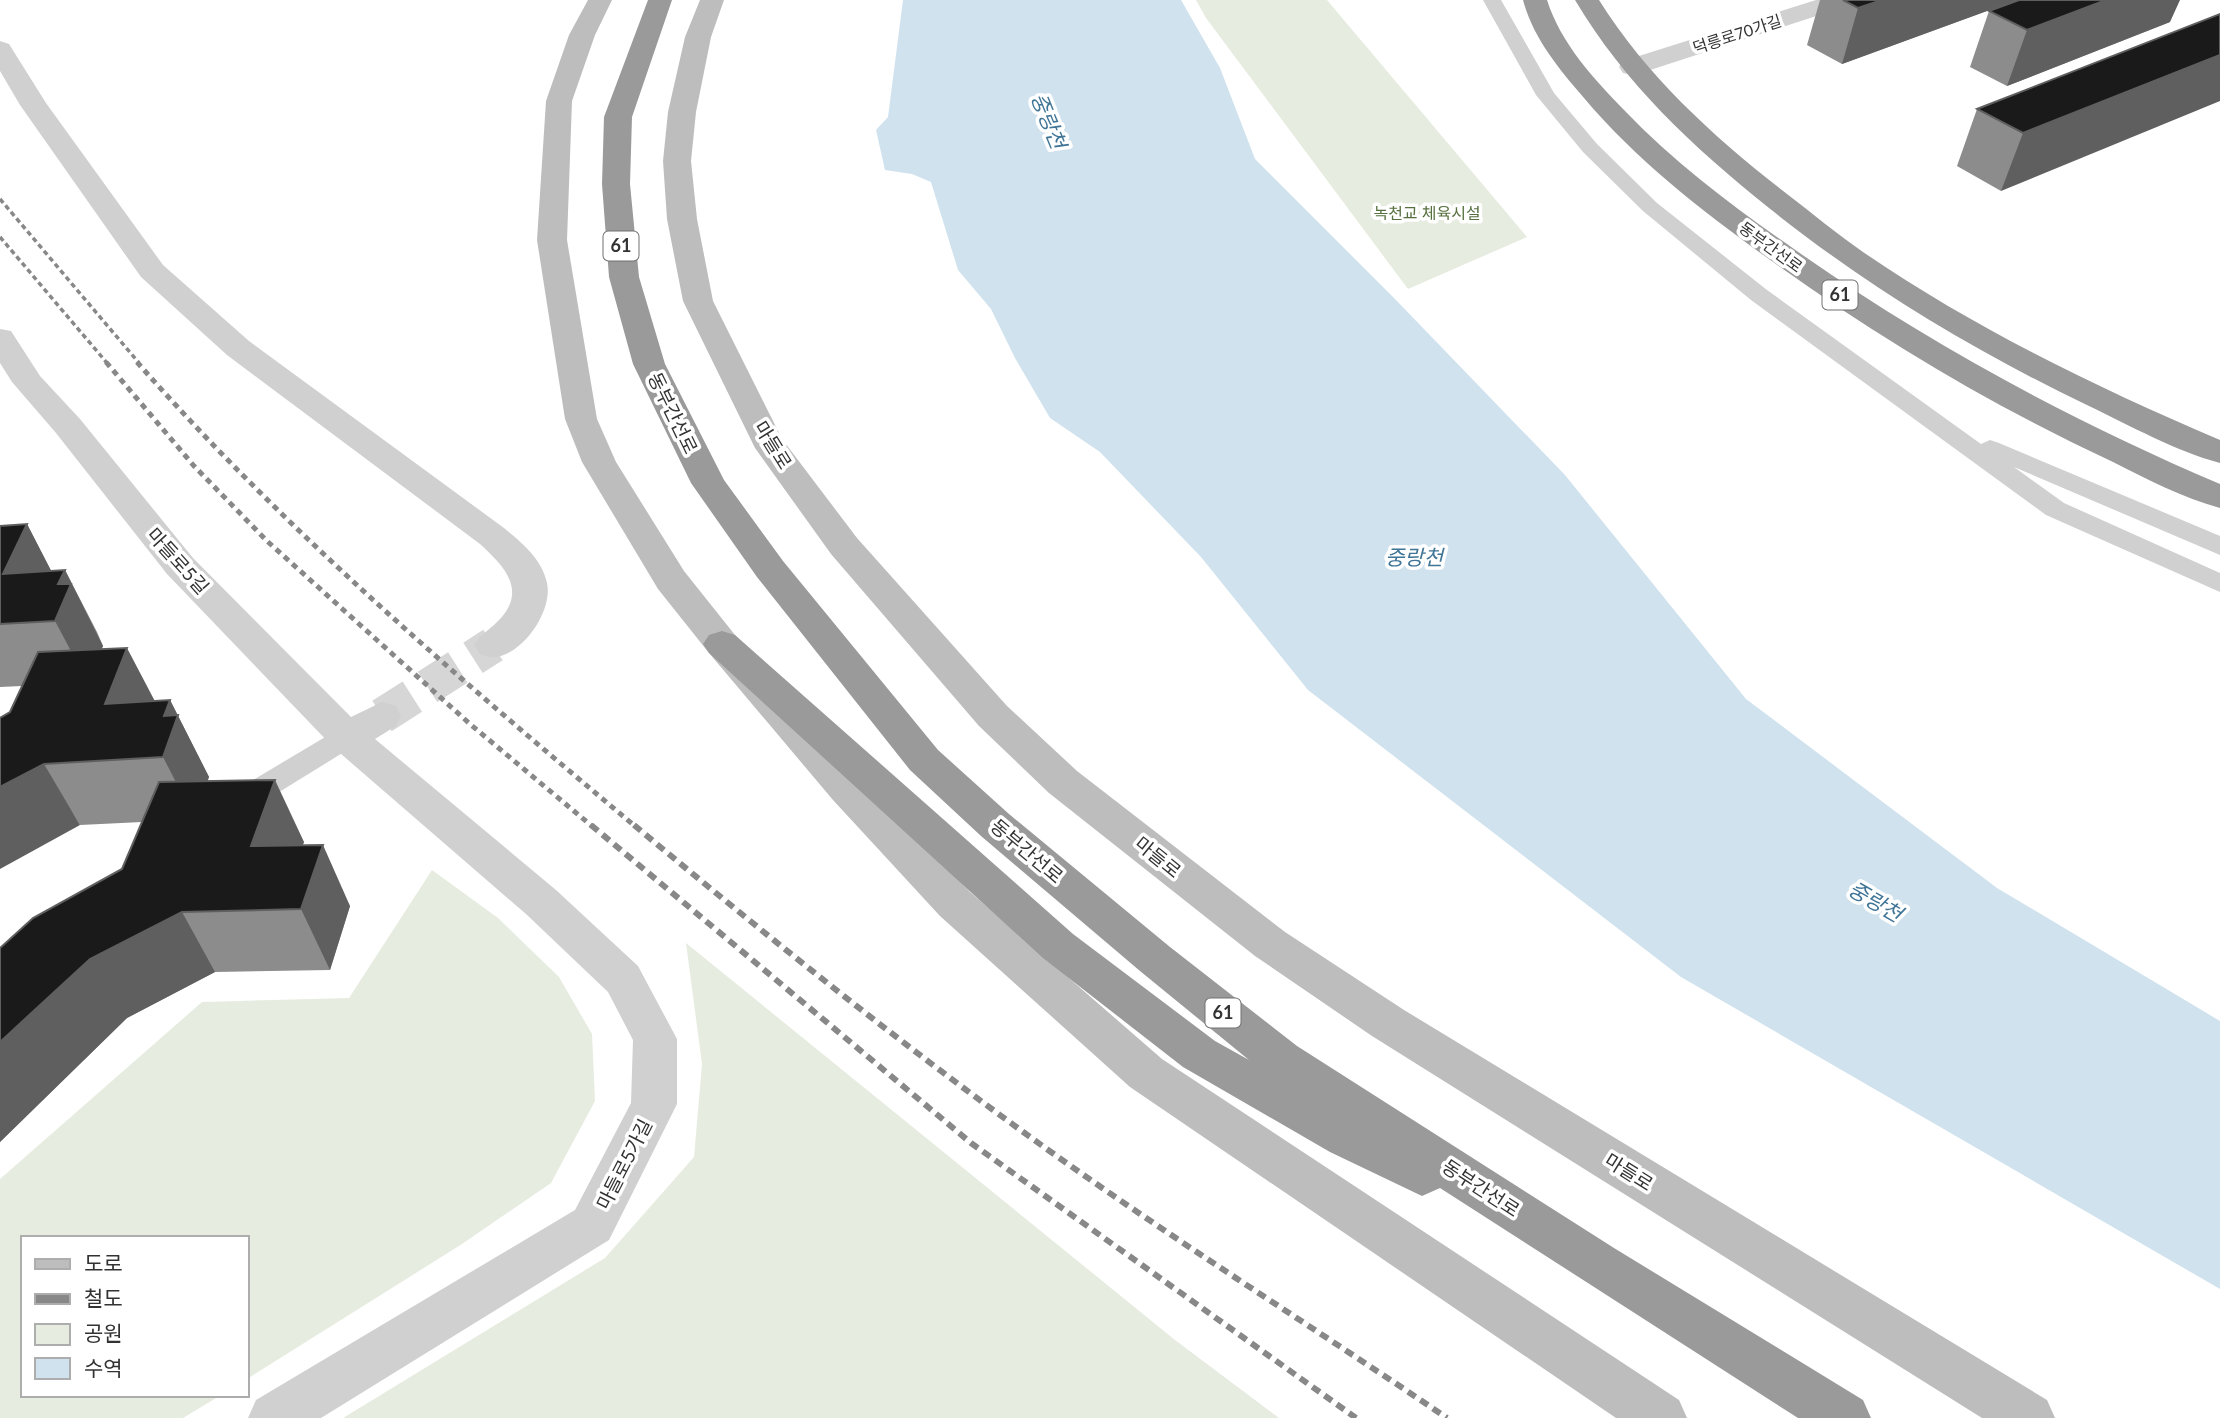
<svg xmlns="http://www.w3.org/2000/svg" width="2220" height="1418" font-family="Lato,'Noto Sans KR',sans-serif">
	<rect width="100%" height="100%" fill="#fff"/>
	<g fill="#e6ecdf">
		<path d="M 1196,0 L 1327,0 L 1527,237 L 1408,289 L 1206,18 Z"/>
		<path d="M 432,870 L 498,918 L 559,977 L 592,1034 L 595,1101 L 551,1183 L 462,1244 L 247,1379 L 247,1238 L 23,1238 L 23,1395 L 221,1395 L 183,1418 L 0,1418 L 0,1179 L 202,1002 L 349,998 Z"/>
		<path d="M 686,943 L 1175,1340 L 1279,1418 L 343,1418 L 605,1258 L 694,1157 L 702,1064 Z"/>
	</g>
	<path fill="#cfe2ee" d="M 903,0 L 1181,0 L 1220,68 L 1255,159 L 1394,298 L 1565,475 L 1746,699 L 1997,888 L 2220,1021 L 2220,1289 L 1681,977 L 1308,690 L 1201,557 L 1100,452 L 1050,418 L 1015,358 L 991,309 L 958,270 L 931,182 L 912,174 L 885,170 L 876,130 L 888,117 Z"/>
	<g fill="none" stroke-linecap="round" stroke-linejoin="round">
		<path stroke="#d6d6d6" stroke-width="36" stroke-dasharray="36 18" stroke-linecap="butt" d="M 382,716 L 493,645"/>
		<g fill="#d0d0d0" fill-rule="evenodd">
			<path d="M 1483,0 L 1501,0 L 1554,93 L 1597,144 L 1657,203 L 1767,290 L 1981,444 L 1990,440 L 1999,443 L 2220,536 L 2220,555 L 2014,467 L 2064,503 L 2220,573 L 2220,592 L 2046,515 L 1751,300 L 1643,211 L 1583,152 L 1536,95 Z"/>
			<path d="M 347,727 L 357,730 L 361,737 L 357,744 L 263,802 L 253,805 L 243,802 L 238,794 L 243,786 L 337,730 Z"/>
		</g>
		<g fill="#d0d0d0" fill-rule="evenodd">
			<path d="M 1816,0 L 1853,0 L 1850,5 L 1641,73 L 1632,75 L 1623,73 L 1619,67 L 1623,61 Z"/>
			<path d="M 0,41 L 9,44 L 46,103 L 163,265 L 249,341 L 504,528 C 522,543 542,559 547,583 C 553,610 524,653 496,657 C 490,658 485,656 480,654 L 474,645 C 480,635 489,630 497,622 C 529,591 504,566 480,544 L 227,355 L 141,277 L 20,105 L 0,71 Z"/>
			<path d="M 0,329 L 11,331 L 40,376 L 80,419 L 193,558 L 351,717 L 382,702 L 396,706 L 401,716 L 396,726 L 375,739 L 556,890 L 638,966 L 677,1039 L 677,1104 L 609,1240 L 321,1418 L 248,1418 L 256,1400 L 575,1210 L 631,1103 L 633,1040 L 608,992 L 526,914 L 333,747 L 167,574 L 56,433 L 12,382 L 0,363 Z"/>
		</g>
		<g fill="#bdbdbd" fill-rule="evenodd">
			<path d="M 588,0 L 612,0 L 595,35 L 572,101 L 567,240 L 597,419 L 616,462 L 684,571 L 735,635 L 861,778 L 970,892 L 1162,1059 L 1679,1400 L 1687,1418 L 1616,1418 L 1130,1087 L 940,916 L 833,800 L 709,653 L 658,589 L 582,462 L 565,419 L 537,240 L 546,101 L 569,35 Z"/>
			<path d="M 700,0 L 724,0 L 711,37 L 696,112 L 691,161 L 697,219 L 713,301 L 782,439 L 857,538 L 1007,706 L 1077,771 L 1285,932 L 1404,1010 L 2047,1400 L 2055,1418 L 1982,1418 L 1372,1036 L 1255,956 L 1049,793 L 979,726 L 831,554 L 755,448 L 683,301 L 667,219 L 663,161 L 668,112 L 685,37 Z"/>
		</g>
		<g fill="#9a9a9a" fill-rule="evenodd">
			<path d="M 648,0 L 672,0 L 632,117 L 630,184 L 639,277 L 665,364 L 724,480 L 783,561 L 938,750 L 1009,814 L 1170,947 L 1297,1046 L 1614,1248 L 1863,1400 L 1871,1418 L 1798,1418 L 1440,1188 L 1422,1196 L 1330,1152 L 1183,1067 L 1043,958 L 709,653 L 703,644 L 709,635 L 722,631 L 735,635 L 1073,934 L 1215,1041 L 1249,1060 L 1140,971 L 981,836 L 910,770 L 757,577 L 691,483 L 633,364 L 609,277 L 602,184 L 604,117 Z"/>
			<path d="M 1523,0 L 1547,0 C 1561,44 1594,79 1626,112 C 1676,164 1735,208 1794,249 C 1927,343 2070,420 2220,484 L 2220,508 C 2183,498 2147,479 2113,462 C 1995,407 1882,340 1776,264 C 1707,215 1639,163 1584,98 C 1559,69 1533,38 1523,0 Z"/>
			<path d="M 1575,0 L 1599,0 C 1648,78 1715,138 1787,194 C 1812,213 1837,234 1863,252 C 1974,328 2096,387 2220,440 L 2220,463 C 2175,451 2131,426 2089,406 C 1974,351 1868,287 1769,208 C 1693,147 1625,84 1575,0 Z"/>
		</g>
		<g stroke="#888" stroke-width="3.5" stroke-dasharray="5 3.5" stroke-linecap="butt">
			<path d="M 0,199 L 139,363"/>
			<path d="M 0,237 L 107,363"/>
		</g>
		<g stroke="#888" stroke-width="5" stroke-dasharray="6 5" stroke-linecap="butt">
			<path d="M 106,362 L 194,466 L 267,541 L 470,724 L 593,827"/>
			<path d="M 137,362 C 287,533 462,681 636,827"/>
		</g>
		<g stroke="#888" stroke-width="6" stroke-dasharray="9 6" stroke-linecap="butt">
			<path d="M 591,825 L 971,1143 L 1356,1418"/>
			<path d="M 634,825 C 769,938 907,1049 1051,1152 C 1180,1244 1316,1329 1447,1418"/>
		</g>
	</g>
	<g fill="#8c8c8c">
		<path d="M 1820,0 L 2017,0 L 1842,64 L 1807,45 Z"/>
		<path d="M 1989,11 L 2170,22 L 2007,86 L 1970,67 Z"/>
		<path d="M 2220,14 L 2001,191 L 1957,166 L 1977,109 Z"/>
		<path d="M 27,524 L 51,571 L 65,570 L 97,632 L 103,646 L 101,649 L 154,701 L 170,700 L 209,777 L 207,781 L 304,842 L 302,845 L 350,906 L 330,970 L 215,972 L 127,1018 L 0,1142 L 0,948 L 122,869 L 142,822 L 80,825 L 10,712 L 22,686 L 0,687 L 0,526 Z"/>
	</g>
	<g fill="#5f5f5f">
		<path d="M 1882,0 L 2017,0 L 1842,64 L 1858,8 Z"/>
		<path d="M 2106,0 L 2180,0 L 2170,22 L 2007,86 L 2027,30 Z"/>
		<path d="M 2220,55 L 2220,101 L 2001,191 L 2023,133 Z"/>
		<path d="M 27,524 L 58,584 L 65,570 L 103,646 L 88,683 L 55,621 L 3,574 Z"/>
		<path d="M 127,648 L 159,709 L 105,704 Z"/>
		<path d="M 170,700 L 209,777 L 195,819 L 163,757 L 164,716 Z"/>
		<path d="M 44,764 L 80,825 L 0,869 L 0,787 Z"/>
		<path d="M 275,780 L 304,842 L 281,907 L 251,846 Z"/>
		<path d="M 323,845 L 350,906 L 330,970 L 301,909 Z"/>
		<path d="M 182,912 L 215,972 L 127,1018 L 0,1142 L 0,1042 L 90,959 Z"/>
	</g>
	<g fill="#1a1a1a" stroke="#5f5f5f" stroke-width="2">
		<path d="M 1843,0 L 1882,0 L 1858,8 Z"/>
		<path d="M 2019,0 L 2106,0 L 2027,30 L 1989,11 Z"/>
		<path d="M 2220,14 L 2220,55 L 2023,133 L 1977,109 Z"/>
		<path d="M 27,524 L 3,574 L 65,570 L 58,584 L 71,584 L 55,621 L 0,624 L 0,526 Z"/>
		<path d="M 127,648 L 105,704 L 170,700 L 164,716 L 178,715 L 163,757 L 44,764 L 0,787 L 0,718 L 10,712 L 38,652 Z"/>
		<path d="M 275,780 L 251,846 L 323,845 L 301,909 L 182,912 L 90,959 L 0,1042 L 0,948 L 33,918 L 122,869 L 159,782 Z"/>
	</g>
	<g text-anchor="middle" stroke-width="7" stroke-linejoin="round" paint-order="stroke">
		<g font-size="16" fill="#333" stroke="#fff">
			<text transform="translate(1737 34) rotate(-18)" y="6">덕릉로70가길</text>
			<text transform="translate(1771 247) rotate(36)" y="6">동부간선로</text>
		</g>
		<g font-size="16" fill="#56703f" stroke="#fff">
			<text x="1427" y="219">녹천교 체육시설</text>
		</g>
		<g fill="#fff" stroke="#707070" stroke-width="2">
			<rect x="603.5" y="231.5" width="35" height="29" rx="5"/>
			<rect x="1822.5" y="280.5" width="35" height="29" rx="5"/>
			<rect x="1205.5" y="998.5" width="35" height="29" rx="5"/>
		</g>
		<g font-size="18" font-weight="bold" fill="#333">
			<text x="621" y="252">61</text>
			<text x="1840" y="301">61</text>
			<text x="1223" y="1019">61</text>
		</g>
		<g font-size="19" fill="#333" stroke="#fff">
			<text transform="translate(673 413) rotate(64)" y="7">동부간선로</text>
			<text transform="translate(773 445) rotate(58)" y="7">마들로</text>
			<text transform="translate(178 561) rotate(48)" y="7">마들로5길</text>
			<text transform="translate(1027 851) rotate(40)" y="7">동부간선로</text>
			<text transform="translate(1158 857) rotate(39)" y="7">마들로</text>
			<text transform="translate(624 1164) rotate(-63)" y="7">마들로5가길</text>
			<text transform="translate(1629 1172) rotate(32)" y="7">마들로</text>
			<text transform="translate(1481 1188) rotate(33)" y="7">동부간선로</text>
		</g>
		<g font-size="21" font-style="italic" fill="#3f7597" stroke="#fff">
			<text transform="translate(1048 121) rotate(68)" y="7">중랑천</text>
			<text x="1414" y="565">중랑천</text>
			<text transform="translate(1875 902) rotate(30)" y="7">중랑천</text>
		</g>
	</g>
	<rect x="21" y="1236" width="228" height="161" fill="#ffffff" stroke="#adadad" stroke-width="2"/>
	<rect x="35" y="1259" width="35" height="10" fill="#bdbdbd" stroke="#adadad" stroke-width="2"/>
	<text x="84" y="1271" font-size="21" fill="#333333">도로</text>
	<rect x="35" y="1294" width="35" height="10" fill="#888888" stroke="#adadad" stroke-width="2"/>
	<text x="84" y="1306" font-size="21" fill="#333333">철도</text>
	<rect x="35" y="1324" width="35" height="21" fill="#e6ecdf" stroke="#adadad" stroke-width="2"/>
	<text x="84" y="1341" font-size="21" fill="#333333">공원</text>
	<rect x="35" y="1358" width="35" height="21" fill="#cfe2ee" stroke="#adadad" stroke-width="2"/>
	<text x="84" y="1376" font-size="21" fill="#333333">수역</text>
</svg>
